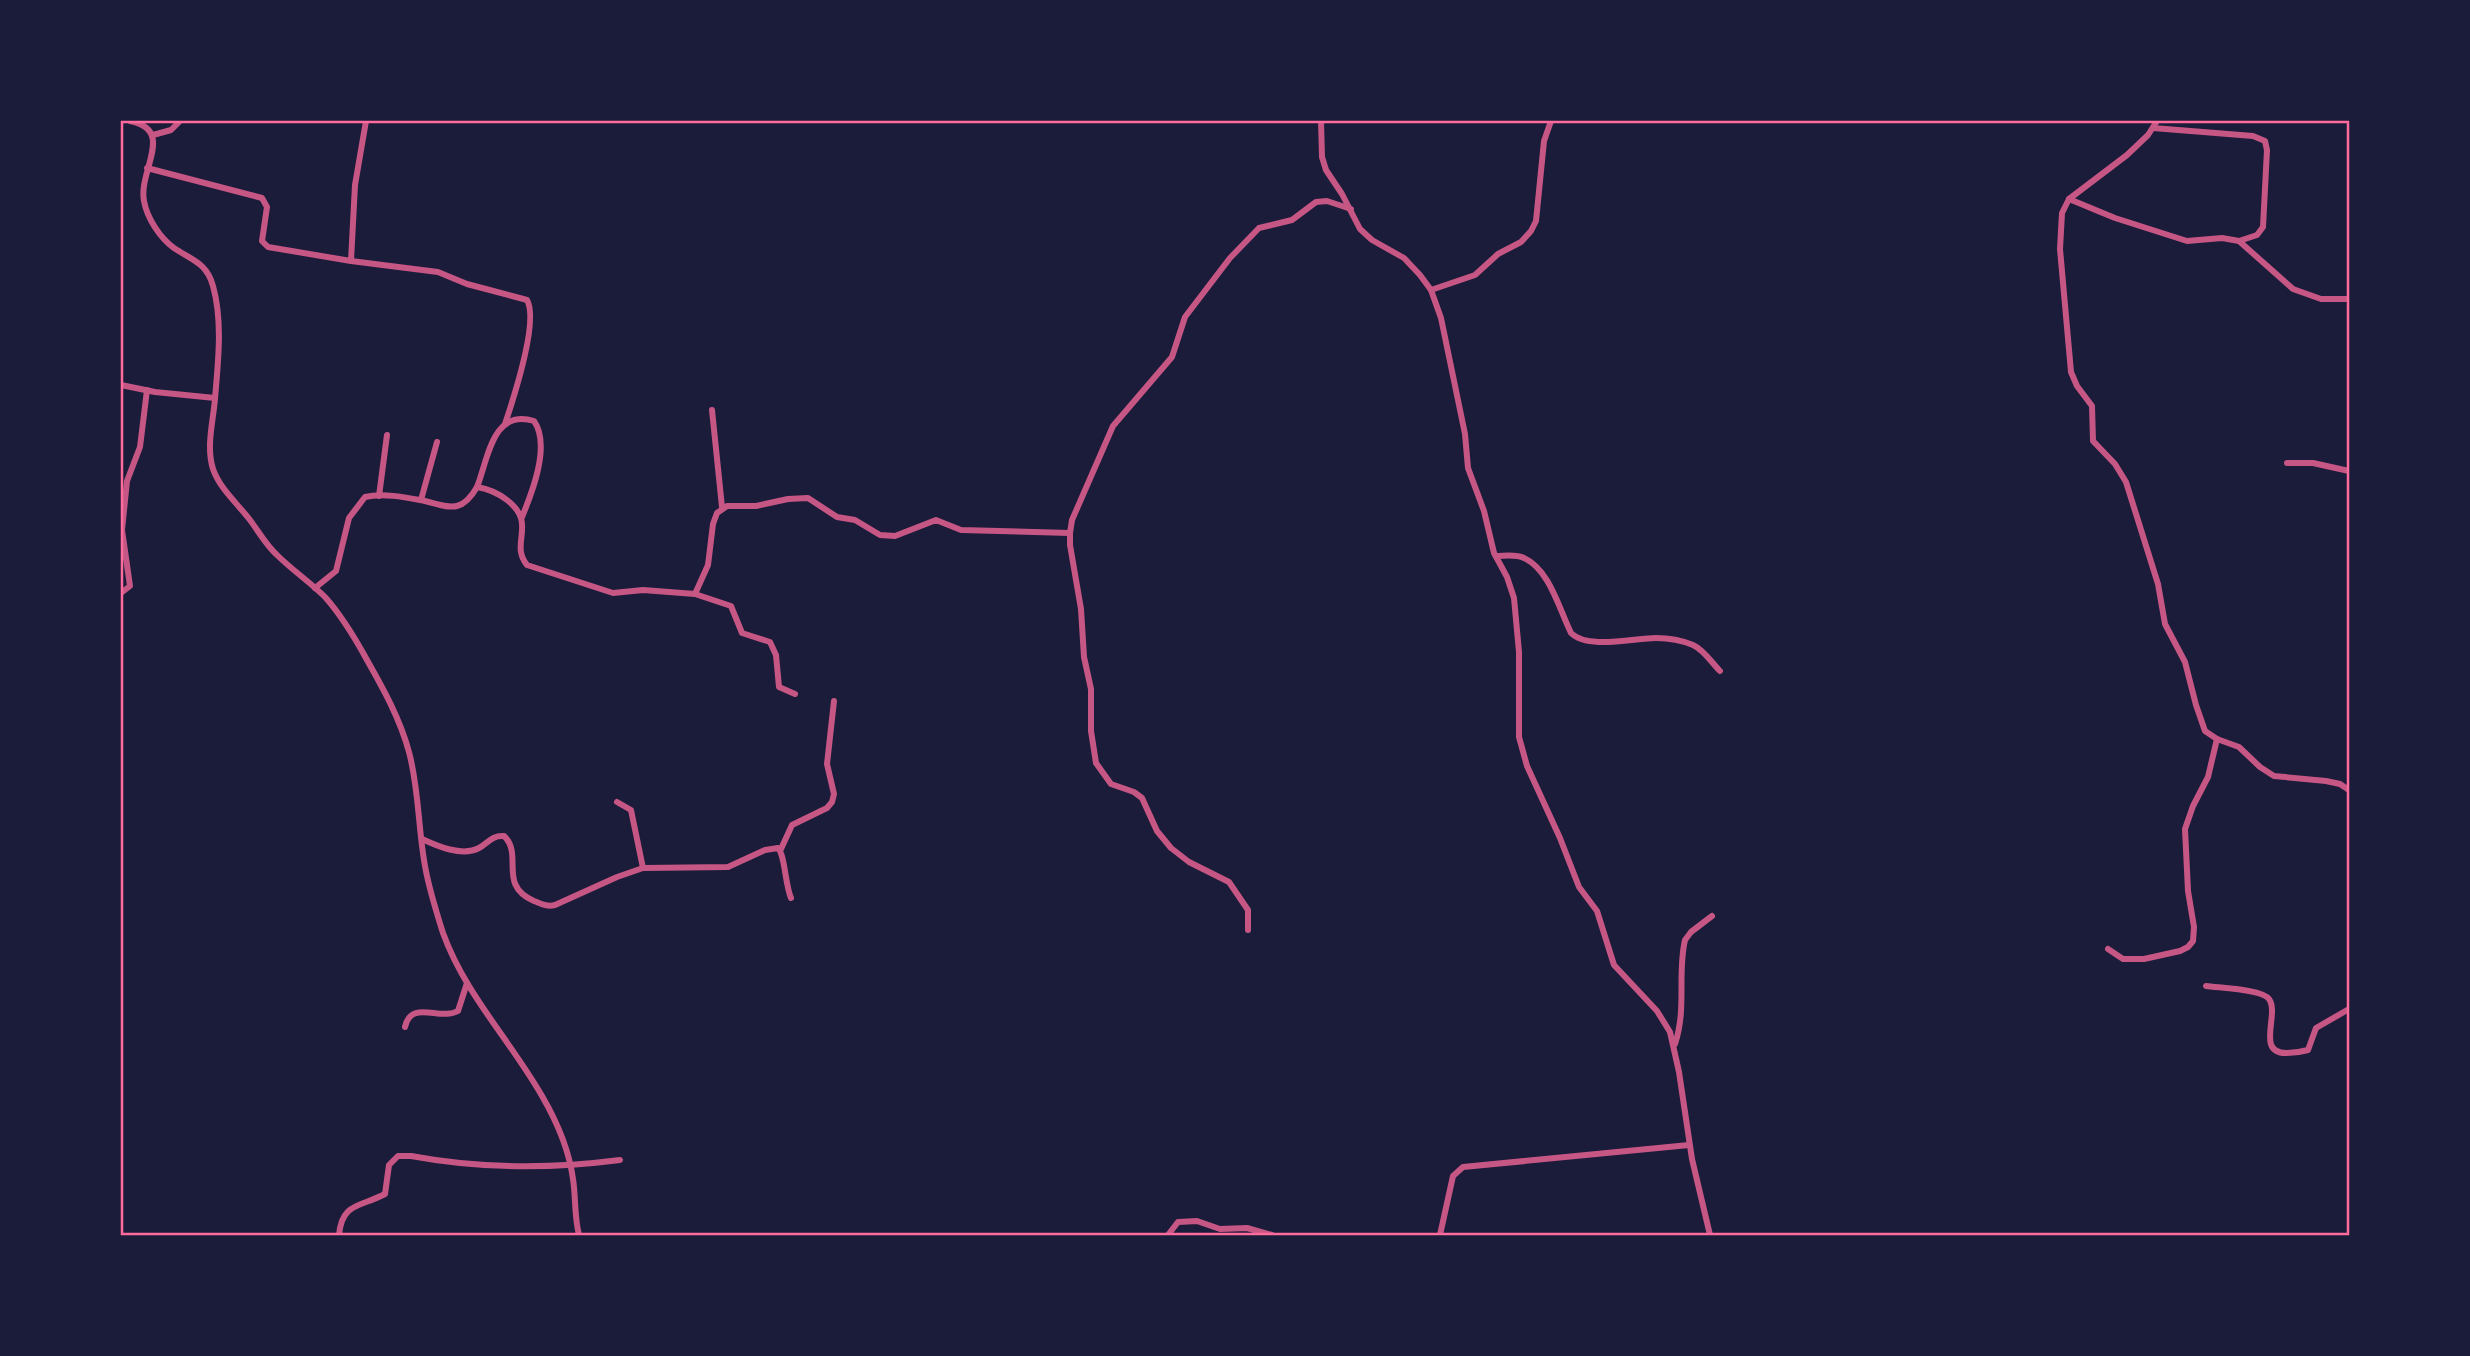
<svg xmlns="http://www.w3.org/2000/svg" width="2470" height="1356" font-family="Georgia,serif">
	<rect width="100%" height="100%" fill="#1b1b3a"/>
	<g fill="none" stroke-linecap="round" stroke-linejoin="round">
		<g stroke="#c65784" stroke-width="6">
			<path d="M 130,121 C 176,130 138,171 144,201 C 147,218 160,238 174,248 C 192,260 207,263 213,286 C 223,322 218,362 215,399 C 213,422 206,447 213,469 C 220,489 237,503 250,520 C 259,532 266,545 277,555 C 292,570 310,582 325,597 C 342,616 355,638 367,660 C 384,690 400,719 409,752 C 419,789 418,828 425,866 C 429,889 436,911 443,933 C 465,994 510,1040 542,1096 C 556,1120 569,1150 573,1179 C 576,1198 574,1215 579,1235"/>
			<path d="M 1321,121 L 1322,157 L 1326,170 L 1342,194 L 1360,229 L 1372,240 L 1404,258 L 1420,275 L 1431,290 L 1441,318 L 1465,434 L 1468,468 L 1484,511 L 1494,553 L 1507,577 L 1514,598 L 1519,652 L 1519,737 L 1527,766 L 1560,838 L 1579,887 L 1597,911 L 1614,965 L 1657,1011 L 1670,1032 L 1679,1072 L 1692,1159 L 1710,1235"/>
			<path d="M 2157,121 L 2148,135 L 2127,155 L 2069,199 L 2062,213 L 2060,249 L 2071,372 L 2077,386 L 2092,406 L 2093,441 L 2115,464 L 2126,482 L 2158,584 L 2165,624 L 2185,662 L 2196,705 L 2205,731 L 2217,739 L 2239,747 L 2260,767 L 2274,776 L 2326,781 L 2340,784 L 2349,790"/>
			<path d="M 2153,128 L 2253,136 L 2265,141 L 2267,150 L 2263,227 L 2257,235 L 2239,241"/>
			<path d="M 153,135 L 171,130 L 180,121"/>
			<path d="M 147,168 L 262,198 L 267,207 L 262,241 L 268,247 L 351,261 L 355,185 L 366,121"/>
			<path d="M 2069,199 L 2115,218 L 2187,241 L 2222,238 L 2239,241 L 2293,289 L 2321,299 L 2349,299"/>
			<path d="M 351,261 L 438,272 L 467,284 L 527,300 C 539,321 513,400 505,424"/>
			<path d="M 1431,290 L 1475,275 L 1498,254 L 1521,242 L 1531,231 L 1536,221 L 1544,141 L 1551,121"/>
			<path d="M 121,385 L 155,392 L 215,398"/>
			<path d="M 712,410 L 722,507"/>
			<path d="M 2287,463 L 2313,463 L 2349,471"/>
			<path d="M 477,487 C 488,460 492,408 534,421 C 551,445 532,493 522,517"/>
			<path d="M 379,496 L 387,435"/>
			<path d="M 421,500 L 437,442"/>
			<path d="M 1070,533 L 1070,545 L 1081,609 L 1084,657 L 1091,689 L 1091,731 L 1096,763 L 1111,784 L 1134,792 L 1142,798 L 1157,831 L 1171,848 L 1189,862 L 1229,882 L 1248,910 L 1248,930"/>
			<path d="M 1496,556 C 1505,556 1516,554 1524,558 C 1550,570 1559,609 1571,633 C 1588,650 1634,638 1656,638 C 1668,638 1681,640 1693,645 C 1704,650 1712,663 1720,671"/>
			<path d="M 315,588 L 336,571 L 349,518 L 365,497 C 382,493 404,497 420,500 C 446,505 460,517 477,487 C 489,489 498,493 507,500 C 538,524 509,543 527,565 L 613,593 L 643,590 L 695,594 L 708,565 L 713,524 L 717,513 L 727,506 L 756,506 L 788,499 L 808,498 L 837,517 L 855,520 L 880,535 L 895,536 L 936,520 L 961,530 L 1070,533 L 1072,520 L 1113,426 L 1172,357 L 1185,317 L 1230,258 L 1259,228 L 1292,220 L 1316,202 L 1327,201 L 1351,209"/>
			<path d="M 121,593 L 130,586 L 122,530 L 127,481 L 140,447 L 147,390"/>
			<path d="M 695,594 L 731,606 L 742,633 L 770,642 L 776,655 L 779,687 L 795,694"/>
			<path d="M 617,802 L 631,810 L 643,868"/>
			<path d="M 422,839 C 437,846 462,857 479,848 C 488,843 492,835 504,836 C 524,855 497,885 534,901 C 542,904 547,907 555,905 L 617,877 L 643,868 L 728,867 L 765,850 L 778,848 C 785,855 785,884 791,898"/>
			<path d="M 781,849 L 792,825 L 827,808 L 832,802 L 834,794 L 827,764 L 834,701"/>
			<path d="M 2108,949 L 2123,959 L 2144,959 L 2180,951 L 2188,947 L 2193,941 L 2194,927 L 2188,891 L 2185,829 L 2193,806 L 2208,777 L 2217,739"/>
			<path d="M 2206,986 C 2220,988 2262,989 2269,999 C 2280,1014 2255,1054 2287,1053 C 2294,1053 2301,1052 2308,1050 L 2316,1028 L 2349,1009"/>
			<path d="M 405,1027 C 411,999 440,1021 458,1011 L 467,983"/>
			<path d="M 1675,1044 C 1687,1008 1677,974 1685,940 L 1691,932 L 1712,916"/>
			<path d="M 339,1235 C 342,1202 361,1207 385,1194 L 389,1165 L 398,1156 L 411,1156 C 481,1169 550,1169 620,1160"/>
			<path d="M 1168,1235 L 1178,1222 L 1197,1221 L 1220,1229 L 1247,1228 L 1272,1235"/>
			<path d="M 1440,1235 L 1453,1176 L 1463,1167 L 1689,1145"/>
		</g>
	</g>
	<rect width="2470" height="1356" fill="none" stroke="#1b1b3a" stroke-width="245"/>
	<rect x="122" y="122" width="2226" height="1112" fill="none" stroke="#ff6b9d" stroke-width="2.5"/>
</svg>
